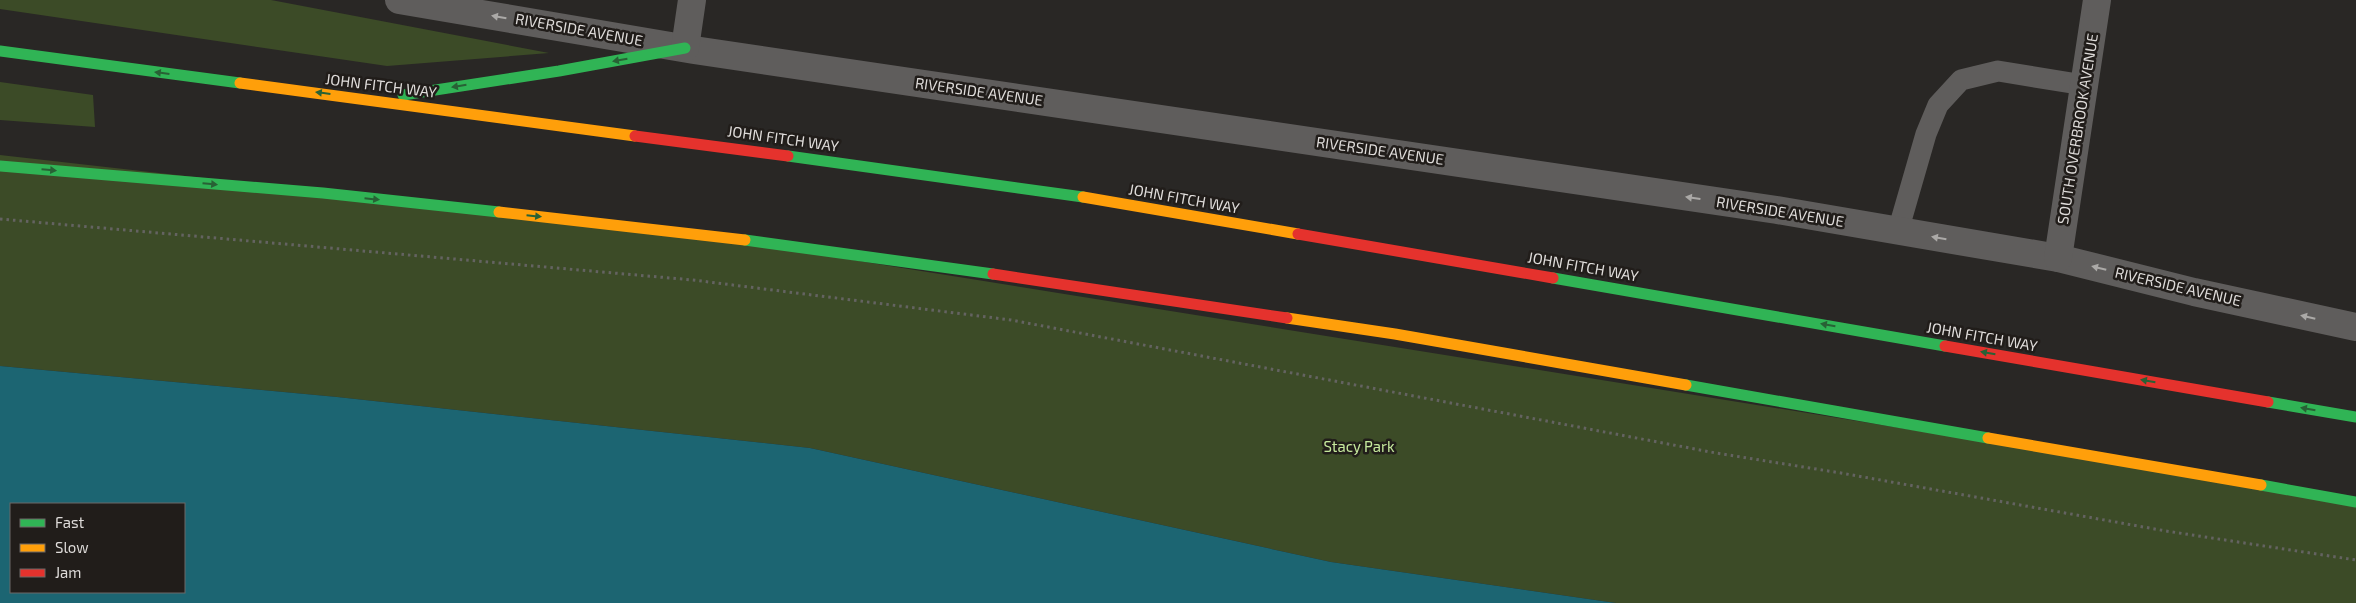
<svg xmlns="http://www.w3.org/2000/svg" width="2356" height="603" font-family="'Exo 2',sans-serif">
	<rect width="100%" height="100%" fill="#292725"/>
	<g fill="#3c4b27">
		<path d="M 0,0 L 271,0 L 549,53 L 387,66 L 0,9 Z"/>
		<path d="M 0,82 L 93,95 L 95,127 L 0,120 Z"/>
		<path d="M 0,155 L 678,232 L 2356,501 L 2356,603 L 1616,603 L 1331,562 L 810,448 L 337,397 L 0,366 Z"/>
	</g>
	<path fill="#1c6572" fill-rule="evenodd" d="M 0,366 L 337,397 L 810,448 L 1331,562 L 1616,603 L 0,603 ZM 11,504 L 184,504 L 184,592 L 11,592 Z"/>
	<g fill="none" stroke-linecap="round" stroke-linejoin="round">
		<path stroke="#646361" stroke-width="3" stroke-dasharray="2.5 4" stroke-linecap="butt" d="M 0,219 L 693,280 L 1011,320 L 1716,453 L 1841,473 L 2166,531 L 2356,560"/>
		<path stroke="#5f5d5c" stroke-width="21" d="M 1898,231 L 1926,134 L 1938,105 L 1961,80 L 1998,71 L 2084,85"/>
		<g stroke="#5f5d5c" stroke-width="28">
			<path d="M 399,0 L 694,50 L 1777,210 L 2058,258 L 2194,292 L 2356,327"/>
			<path d="M 685,48 L 692,0"/>
			<path d="M 2058,258 L 2097,0"/>
		</g>
		<g stroke="#30b455" stroke-width="11">
			<path d="M 0,51 L 240,83"/>
			<path d="M 403,95 L 559,71 L 685,48"/>
			<path d="M 788,156 L 1083,197"/>
			<path d="M 0,166 L 323,193 L 499,212"/>
			<path d="M 745,240 L 993,274"/>
			<path d="M 1553,278 L 1945,346"/>
			<path d="M 1686,385 L 1988,438"/>
			<path d="M 2268,402 L 2356,417"/>
			<path d="M 2261,485 L 2356,502"/>
		</g>
		<g stroke="#ff9f0a" stroke-width="11">
			<path d="M 240,83 L 635,136"/>
			<path d="M 1083,197 L 1298,234"/>
			<path d="M 499,212 L 745,240"/>
			<path d="M 1287,318 L 1395,334 L 1686,385"/>
			<path d="M 1988,438 L 2261,485"/>
		</g>
		<g stroke="#e5322d" stroke-width="11">
			<path d="M 635,136 L 788,156"/>
			<path d="M 1298,234 L 1553,278"/>
			<path d="M 993,274 L 1287,318"/>
			<path d="M 1945,346 L 2268,402"/>
		</g>
	</g>
	<defs><path id="oneway-solid" d="M-6-.8H1V-3.2L6.5 0L1 3.2V.8H-6Z" transform="scale(1.25)"/></defs>
	<g fill="#aba9a7">
		<use href="#oneway-solid" transform="translate(499 17) rotate(-170)"/>
		<use href="#oneway-solid" transform="translate(1693 198) rotate(-172)"/>
		<use href="#oneway-solid" transform="translate(1939 238) rotate(-170)"/>
		<use href="#oneway-solid" transform="translate(2099 268) rotate(-166)"/>
		<use href="#oneway-solid" transform="translate(2308 317) rotate(-167)"/>
	</g>
	<g fill="#286135">
		<use href="#oneway-solid" transform="translate(620 60) rotate(170)"/>
		<use href="#oneway-solid" transform="translate(162 73) rotate(-173)"/>
		<use href="#oneway-solid" transform="translate(459 86) rotate(171)"/>
		<use href="#oneway-solid" transform="translate(323 93) rotate(-173)"/>
		<use href="#oneway-solid" transform="translate(49 170) rotate(5)"/>
		<use href="#oneway-solid" transform="translate(210 184) rotate(5)"/>
		<use href="#oneway-solid" transform="translate(372 199) rotate(6)"/>
		<use href="#oneway-solid" transform="translate(534 216) rotate(6)"/>
		<use href="#oneway-solid" transform="translate(1828 325) rotate(-170)"/>
		<use href="#oneway-solid" transform="translate(1988 353) rotate(-170)"/>
		<use href="#oneway-solid" transform="translate(2148 381) rotate(-170)"/>
		<use href="#oneway-solid" transform="translate(2308 409) rotate(-170)"/>
	</g>
	<g text-anchor="middle" stroke-width="5" stroke-linejoin="round" paint-order="stroke">
		<g font-size="15" fill="#dedbd9" stroke="#211d1a">
			<text transform="translate(579 30) rotate(10)" y="5">RIVERSIDE AVENUE</text>
			<text transform="translate(381 86) rotate(7)" y="5">JOHN FITCH WAY</text>
			<text transform="translate(979 92) rotate(8)" y="5">RIVERSIDE AVENUE</text>
			<text transform="translate(2078 129) rotate(-81)" y="5">SOUTH OVERBROOK AVENUE</text>
			<text transform="translate(783 139) rotate(8)" y="5">JOHN FITCH WAY</text>
			<text transform="translate(1380 151) rotate(8)" y="5">RIVERSIDE AVENUE</text>
			<text transform="translate(1184 199) rotate(10)" y="5">JOHN FITCH WAY</text>
			<text transform="translate(1780 212) rotate(9)" y="5">RIVERSIDE AVENUE</text>
			<text transform="translate(1583 267) rotate(10)" y="5">JOHN FITCH WAY</text>
			<text transform="translate(2178 287) rotate(13)" y="5">RIVERSIDE AVENUE</text>
			<text transform="translate(1982 337) rotate(10)" y="5">JOHN FITCH WAY</text>
		</g>
		<g font-size="15" fill="#c6e99d" stroke="#211d1a">
			<text x="1359" y="452">Stacy Park</text>
		</g>
	</g>
	<rect x="10" y="503" width="175" height="90" fill="#211d1a" stroke="#6d6966"/>
	<rect x="20" y="519" width="25" height="8" fill="#30b455" stroke="#6d6966"/>
	<text x="55" y="528" font-size="15" fill="#dedbd9">Fast</text>
	<rect x="20" y="544" width="25" height="8" fill="#ff9f0a" stroke="#6d6966"/>
	<text x="55" y="553" font-size="15" fill="#dedbd9">Slow</text>
	<rect x="20" y="569" width="25" height="8" fill="#e5322d" stroke="#6d6966"/>
	<text x="55" y="578" font-size="15" fill="#dedbd9">Jam</text>
</svg>
